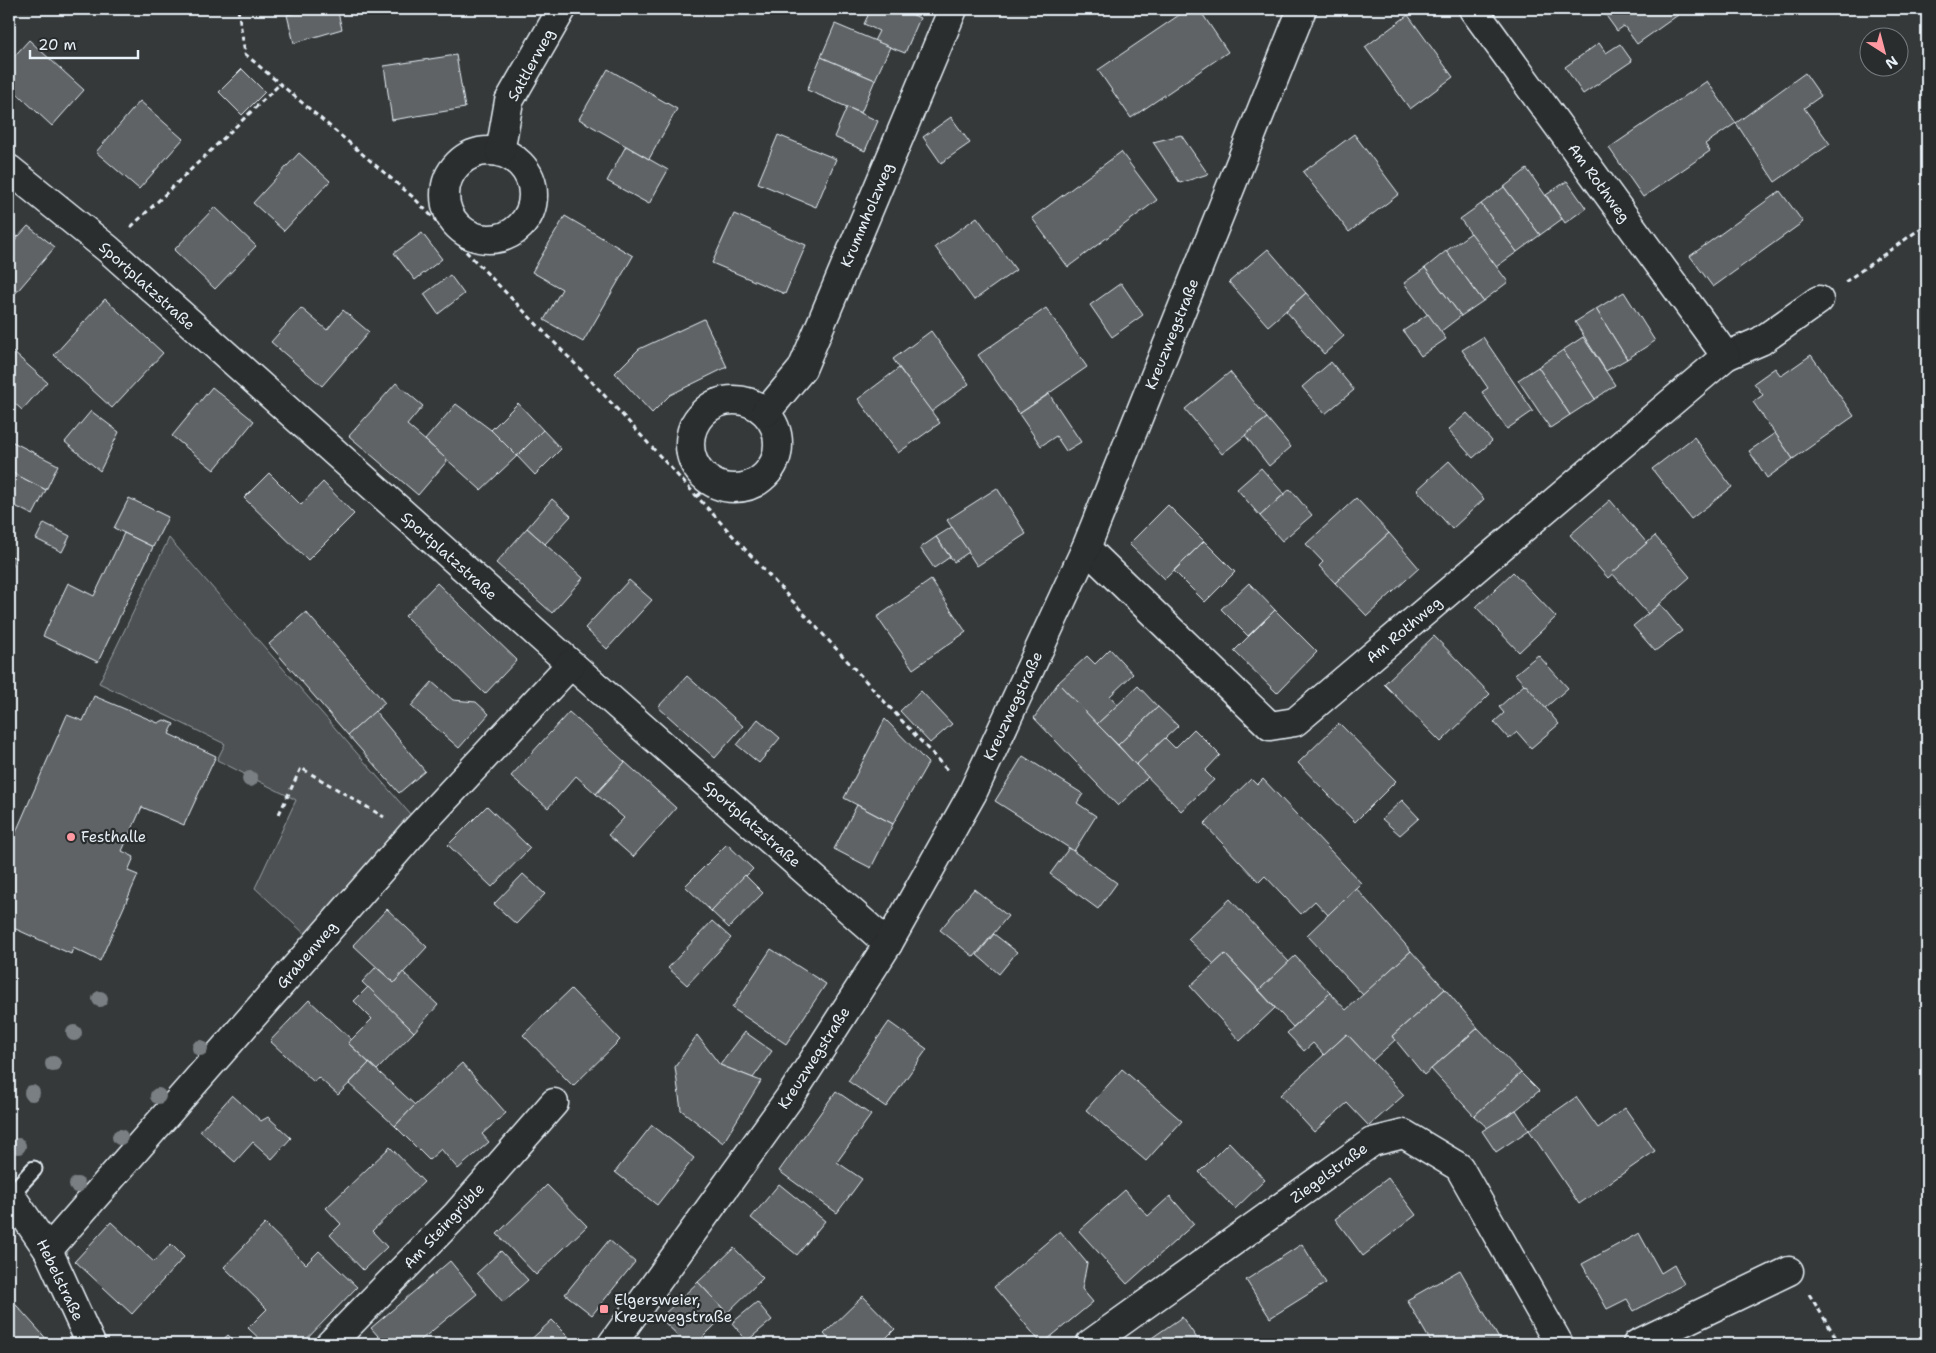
<svg xmlns="http://www.w3.org/2000/svg" width="1936" height="1353" font-family="'Shantell Sans',sans-serif">
	<rect width="100%" height="100%" fill="#35393a"/>
	<filter id="ink" filterUnits="userSpaceOnUse"><feTurbulence type="fractalNoise" baseFrequency=".02" numOctaves="2"/><feDisplacementMap in="SourceGraphic" scale="10" xChannelSelector="R" yChannelSelector="G"/><feConvolveMatrix kernelMatrix="1 2 1 2 8 2 1 2 1" color-interpolation-filters="sRGB"/></filter>
	<g filter="url(#ink)">
		<path fill="#4d5152" stroke="#9aa1a5" d="M 169,538 L 411,815 L 307,936 L 255,888 L 296,800 L 217,760 L 225,744 L 99,683 Z"/>
		<g fill="#5f6365" stroke="#e8f1f8">
			<path d="M 312,9 L 337,9 L 342,29 L 294,43 L 287,15 Z"/>
			<path d="M 871,9 L 900,9 L 920,18 L 905,53 L 874,41 L 879,31 L 864,24 Z"/>
			<path d="M 1188,9 L 1199,9 L 1228,52 L 1131,118 L 1098,70 Z"/>
			<path d="M 1605,9 L 1673,9 L 1678,15 L 1637,44 L 1624,26 L 1617,31 L 1602,10 Z"/>
			<path d="M 1408,15 L 1453,77 L 1410,109 L 1365,47 Z"/>
			<path d="M 835,24 L 890,47 L 875,80 L 821,57 Z"/>
			<path d="M 29,40 L 84,90 L 52,126 L 9,86 L 9,62 Z"/>
			<path d="M 1599,43 L 1606,53 L 1620,44 L 1632,61 L 1583,94 L 1565,67 Z"/>
			<path d="M 456,55 L 465,108 L 392,120 L 384,66 Z"/>
			<path d="M 821,57 L 875,80 L 861,113 L 807,90 Z"/>
			<path d="M 242,69 L 265,92 L 242,115 L 219,92 Z"/>
			<path d="M 608,69 L 677,109 L 649,159 L 579,119 Z"/>
			<path d="M 1805,73 L 1821,96 L 1804,108 L 1830,144 L 1775,182 L 1736,123 Z"/>
			<path d="M 1707,81 L 1736,123 L 1705,144 L 1710,151 L 1643,197 L 1609,148 Z"/>
			<path d="M 140,101 L 183,139 L 139,189 L 96,152 Z"/>
			<path d="M 847,107 L 878,121 L 865,151 L 834,137 Z"/>
			<path d="M 951,117 L 970,143 L 941,163 L 923,137 Z"/>
			<path d="M 1354,134 L 1399,194 L 1349,232 L 1303,172 Z"/>
			<path d="M 778,135 L 836,159 L 816,207 L 758,183 Z"/>
			<path d="M 1181,135 L 1208,174 L 1180,183 L 1153,142 Z"/>
			<path d="M 626,146 L 668,170 L 649,204 L 607,181 Z"/>
			<path d="M 1121,152 L 1157,200 L 1068,267 L 1032,218 Z"/>
			<path d="M 299,153 L 330,181 L 284,231 L 253,203 Z"/>
			<path d="M 1527,169 L 1562,219 L 1540,235 L 1504,187 Z"/>
			<path d="M 1567,181 L 1586,208 L 1565,223 L 1546,195 Z"/>
			<path d="M 1504,187 L 1540,235 L 1517,252 L 1481,204 Z"/>
			<path d="M 1780,191 L 1803,222 L 1713,287 L 1690,256 Z"/>
			<path d="M 1481,204 L 1517,252 L 1496,267 L 1460,219 Z"/>
			<path d="M 215,207 L 256,246 L 215,289 L 174,250 Z"/>
			<path d="M 734,214 L 806,245 L 785,294 L 712,263 Z"/>
			<path d="M 565,216 L 633,256 L 583,342 L 544,320 L 562,289 L 532,272 Z"/>
			<path d="M 977,217 L 1016,270 L 974,300 L 935,247 Z"/>
			<path d="M 28,226 L 55,247 L 9,301 L 9,247 Z"/>
			<path d="M 9,229 L 18,237 L 9,247 Z"/>
			<path d="M 422,233 L 442,259 L 415,280 L 394,253 Z"/>
			<path d="M 1471,233 L 1508,282 L 1483,301 L 1446,251 Z"/>
			<path d="M 1268,249 L 1306,293 L 1268,326 L 1229,282 Z"/>
			<path d="M 1446,251 L 1483,301 L 1461,316 L 1425,268 Z"/>
			<path d="M 1425,268 L 1461,316 L 1440,332 L 1404,283 Z"/>
			<path d="M 450,275 L 464,294 L 438,314 L 424,294 Z"/>
			<path d="M 1121,283 L 1143,315 L 1112,337 L 1090,305 Z"/>
			<path d="M 1624,292 L 1655,341 L 1627,359 L 1596,309 Z"/>
			<path d="M 1306,293 L 1344,336 L 1324,354 L 1286,311 Z"/>
			<path d="M 105,299 L 163,353 L 112,408 L 54,355 Z"/>
			<path d="M 301,308 L 327,330 L 343,310 L 369,332 L 322,386 L 271,342 Z"/>
			<path d="M 1046,308 L 1087,367 L 1019,414 L 978,355 Z"/>
			<path d="M 1596,309 L 1627,359 L 1606,371 L 1575,322 Z"/>
			<path d="M 1428,314 L 1446,339 L 1421,356 L 1403,331 Z"/>
			<path d="M 704,319 L 727,367 L 670,395 L 652,413 L 615,373 L 639,349 Z"/>
			<path d="M 931,331 L 969,384 L 931,412 L 893,359 Z"/>
			<path d="M 1483,337 L 1533,411 L 1507,429 L 1482,392 L 1488,388 L 1462,350 Z"/>
			<path d="M 1583,337 L 1615,385 L 1595,399 L 1563,350 Z"/>
			<path d="M 1563,350 L 1595,399 L 1570,415 L 1538,367 Z"/>
			<path d="M 13,352 L 47,382 L 22,410 L 9,398 L 9,357 Z"/>
			<path d="M 1811,355 L 1854,416 L 1793,459 L 1753,402 L 1763,395 L 1754,383 L 1775,368 L 1781,376 Z"/>
			<path d="M 1331,362 L 1354,390 L 1325,414 L 1302,387 Z"/>
			<path d="M 1538,367 L 1570,415 L 1550,428 L 1518,380 Z"/>
			<path d="M 899,368 L 940,423 L 898,453 L 858,399 Z"/>
			<path d="M 1230,372 L 1267,418 L 1222,454 L 1185,409 Z"/>
			<path d="M 396,383 L 423,406 L 407,425 L 448,460 L 418,495 L 349,436 Z"/>
			<path d="M 212,387 L 254,421 L 214,470 L 172,436 Z"/>
			<path d="M 1049,394 L 1081,442 L 1066,451 L 1056,436 L 1041,446 L 1019,414 Z"/>
			<path d="M 518,403 L 543,430 L 517,456 L 491,430 Z"/>
			<path d="M 456,404 L 491,430 L 517,456 L 481,490 L 425,440 Z"/>
			<path d="M 91,411 L 119,432 L 100,471 L 65,442 Z"/>
			<path d="M 1467,413 L 1492,441 L 1473,458 L 1448,430 Z"/>
			<path d="M 1267,418 L 1291,447 L 1269,466 L 1245,435 Z"/>
			<path d="M 543,430 L 561,449 L 535,475 L 517,456 Z"/>
			<path d="M 1775,433 L 1793,459 L 1767,478 L 1749,451 Z"/>
			<path d="M 1694,437 L 1732,487 L 1691,519 L 1652,469 Z"/>
			<path d="M 9,440 L 58,465 L 46,490 L 9,471 Z"/>
			<path d="M 1449,461 L 1484,499 L 1452,529 L 1417,490 Z"/>
			<path d="M 1261,468 L 1284,494 L 1260,516 L 1237,489 Z"/>
			<path d="M 9,471 L 46,490 L 33,515 L 9,503 Z"/>
			<path d="M 269,473 L 301,505 L 323,482 L 354,514 L 308,560 L 244,498 Z"/>
			<path d="M 997,488 L 1026,534 L 977,566 L 947,520 Z"/>
			<path d="M 1290,489 L 1312,515 L 1282,541 L 1260,516 Z"/>
			<path d="M 129,498 L 168,517 L 153,547 L 114,528 Z"/>
			<path d="M 1356,498 L 1389,533 L 1335,583 L 1319,566 L 1323,562 L 1306,544 Z"/>
			<path d="M 552,499 L 571,516 L 545,544 L 527,528 Z"/>
			<path d="M 1610,500 L 1647,543 L 1608,578 L 1570,535 Z"/>
			<path d="M 1168,505 L 1204,541 L 1165,579 L 1129,544 Z"/>
			<path d="M 44,523 L 70,536 L 62,552 L 36,539 Z"/>
			<path d="M 952,527 L 969,552 L 954,562 L 936,537 Z"/>
			<path d="M 527,528 L 583,578 L 552,613 L 496,563 Z"/>
			<path d="M 124,533 L 153,547 L 98,662 L 43,636 L 68,583 L 94,596 Z"/>
			<path d="M 1389,533 L 1419,568 L 1367,616 L 1335,583 Z"/>
			<path d="M 1655,536 L 1690,577 L 1648,614 L 1612,573 Z"/>
			<path d="M 936,537 L 950,557 L 934,568 L 920,548 Z"/>
			<path d="M 1204,541 L 1235,572 L 1205,602 L 1174,571 Z"/>
			<path d="M 9,555 L 16,558 L 9,573 Z"/>
			<path d="M 1513,572 L 1556,617 L 1519,652 L 1476,607 Z"/>
			<path d="M 629,580 L 652,600 L 607,649 L 585,628 Z"/>
			<path d="M 931,580 L 966,632 L 913,669 L 877,617 Z"/>
			<path d="M 437,583 L 517,660 L 485,694 L 405,616 Z"/>
			<path d="M 1249,583 L 1275,610 L 1248,636 L 1221,609 Z"/>
			<path d="M 1660,604 L 1682,631 L 1655,651 L 1633,626 Z"/>
			<path d="M 1275,610 L 1317,652 L 1277,693 L 1234,651 Z"/>
			<path d="M 306,612 L 385,703 L 348,735 L 269,644 Z"/>
			<path d="M 1434,636 L 1490,694 L 1441,742 L 1384,684 Z"/>
			<path d="M 1110,649 L 1133,674 L 1110,696 L 1118,705 L 1097,724 L 1058,683 L 1087,656 L 1095,664 Z"/>
			<path d="M 1538,655 L 1568,688 L 1545,708 L 1515,674 Z"/>
			<path d="M 687,676 L 743,726 L 715,758 L 658,707 Z"/>
			<path d="M 432,682 L 453,700 L 476,702 L 489,714 L 459,748 L 411,706 Z"/>
			<path d="M 1058,683 L 1148,777 L 1118,806 L 1034,718 Z"/>
			<path d="M 1525,684 L 1559,724 L 1531,748 L 1517,732 L 1509,739 L 1494,722 L 1504,713 L 1499,707 Z"/>
			<path d="M 1138,686 L 1158,707 L 1118,745 L 1097,724 Z"/>
			<path d="M 921,691 L 952,724 L 930,743 L 900,711 Z"/>
			<path d="M 94,696 L 158,723 L 164,720 L 174,724 L 169,734 L 216,756 L 184,825 L 142,807 L 122,851 L 134,857 L 128,871 L 138,875 L 100,961 L 73,948 L 71,954 L 9,926 L 9,848 L 67,715 L 83,721 Z"/>
			<path d="M 1158,707 L 1178,726 L 1136,765 L 1118,745 Z"/>
			<path d="M 375,711 L 425,771 L 399,793 L 348,735 Z"/>
			<path d="M 569,712 L 625,762 L 596,794 L 576,776 L 548,808 L 511,776 Z"/>
			<path d="M 758,719 L 780,738 L 759,763 L 737,745 Z"/>
			<path d="M 885,719 L 928,763 L 893,824 L 844,798 Z"/>
			<path d="M 1339,723 L 1396,781 L 1355,822 L 1298,763 Z"/>
			<path d="M 1194,729 L 1220,755 L 1205,771 L 1214,780 L 1181,811 L 1136,765 L 1165,738 L 1175,748 Z"/>
			<path d="M 1023,756 L 1083,794 L 1077,803 L 1096,816 L 1074,851 L 995,801 Z"/>
			<path d="M 625,762 L 676,808 L 633,857 L 608,835 L 624,818 L 596,794 Z"/>
			<path d="M 1251,779 L 1257,785 L 1263,779 L 1361,883 L 1328,915 L 1315,901 L 1301,914 L 1265,876 L 1259,882 L 1204,824 Z"/>
			<path d="M 1402,800 L 1419,818 L 1400,835 L 1382,819 Z"/>
			<path d="M 857,805 L 893,824 L 871,868 L 834,849 Z"/>
			<path d="M 487,806 L 530,848 L 492,887 L 448,845 Z"/>
			<path d="M 727,844 L 753,869 L 711,911 L 685,886 Z"/>
			<path d="M 1069,848 L 1117,883 L 1098,909 L 1050,874 Z"/>
			<path d="M 523,874 L 545,894 L 516,924 L 494,904 Z"/>
			<path d="M 745,875 L 763,893 L 729,928 L 711,911 Z"/>
			<path d="M 1356,888 L 1411,951 L 1363,995 L 1307,935 Z"/>
			<path d="M 974,889 L 1008,916 L 974,957 L 940,930 Z"/>
			<path d="M 1230,899 L 1289,962 L 1259,990 L 1225,954 L 1214,964 L 1188,939 Z"/>
			<path d="M 387,909 L 427,947 L 394,983 L 353,945 Z"/>
			<path d="M 712,921 L 731,938 L 687,985 L 668,968 Z"/>
			<path d="M 994,934 L 1017,952 L 999,974 L 977,955 Z"/>
			<path d="M 771,949 L 826,984 L 786,1044 L 732,1008 Z"/>
			<path d="M 1411,951 L 1445,989 L 1392,1036 L 1395,1040 L 1372,1061 L 1347,1034 L 1324,1055 L 1313,1043 L 1304,1051 L 1287,1033 L 1330,993 L 1346,1010 Z"/>
			<path d="M 1225,954 L 1275,1008 L 1240,1041 L 1190,986 Z"/>
			<path d="M 1295,956 L 1330,993 L 1293,1027 L 1259,990 Z"/>
			<path d="M 376,967 L 394,983 L 403,972 L 438,1005 L 414,1032 L 362,982 Z"/>
			<path d="M 368,987 L 414,1032 L 377,1070 L 348,1043 L 372,1019 L 354,1001 Z"/>
			<path d="M 571,989 L 620,1040 L 573,1086 L 523,1035 Z"/>
			<path d="M 1445,989 L 1478,1028 L 1424,1075 L 1392,1036 Z"/>
			<path d="M 309,1000 L 351,1039 L 348,1043 L 369,1063 L 338,1095 L 318,1077 L 314,1082 L 270,1041 Z"/>
			<path d="M 889,1022 L 927,1049 L 886,1107 L 848,1081 Z"/>
			<path d="M 1478,1028 L 1521,1073 L 1474,1116 L 1431,1069 Z"/>
			<path d="M 745,1032 L 772,1051 L 753,1078 L 720,1065 Z"/>
			<path d="M 1347,1034 L 1404,1095 L 1369,1126 L 1347,1103 L 1314,1132 L 1280,1095 Z"/>
			<path d="M 697,1035 L 720,1065 L 761,1081 L 723,1143 L 681,1110 L 675,1067 Z"/>
			<path d="M 369,1063 L 415,1105 L 395,1126 L 349,1084 Z"/>
			<path d="M 462,1063 L 506,1113 L 482,1134 L 489,1142 L 458,1169 L 441,1149 L 429,1160 L 395,1126 L 415,1105 Z"/>
			<path d="M 1122,1069 L 1182,1121 L 1146,1161 L 1086,1110 Z"/>
			<path d="M 1521,1073 L 1539,1091 L 1516,1110 L 1488,1128 L 1474,1116 Z"/>
			<path d="M 836,1091 L 871,1115 L 837,1162 L 862,1179 L 837,1213 L 779,1171 Z"/>
			<path d="M 232,1095 L 261,1121 L 268,1117 L 291,1138 L 272,1159 L 253,1142 L 235,1162 L 200,1131 Z"/>
			<path d="M 1576,1097 L 1598,1128 L 1625,1108 L 1655,1151 L 1579,1204 L 1529,1130 Z"/>
			<path d="M 1516,1110 L 1529,1130 L 1496,1152 L 1482,1131 Z"/>
			<path d="M 652,1125 L 694,1158 L 657,1205 L 615,1172 Z"/>
			<path d="M 1229,1142 L 1265,1180 L 1235,1209 L 1199,1172 Z"/>
			<path d="M 390,1147 L 424,1182 L 372,1231 L 387,1247 L 363,1270 L 330,1235 L 341,1224 L 326,1208 Z"/>
			<path d="M 1388,1178 L 1416,1215 L 1363,1256 L 1335,1219 Z"/>
			<path d="M 779,1184 L 825,1221 L 797,1255 L 751,1218 Z"/>
			<path d="M 547,1185 L 587,1226 L 536,1275 L 497,1234 Z"/>
			<path d="M 1125,1190 L 1148,1216 L 1170,1196 L 1194,1224 L 1127,1284 L 1079,1231 Z"/>
			<path d="M 111,1222 L 154,1262 L 171,1244 L 184,1257 L 132,1314 L 75,1261 Z"/>
			<path d="M 265,1224 L 306,1264 L 319,1251 L 357,1287 L 302,1344 L 265,1344 L 248,1328 L 267,1309 L 224,1267 Z"/>
			<path d="M 1060,1231 L 1087,1263 L 1082,1289 L 1093,1302 L 1042,1344 L 994,1287 Z"/>
			<path d="M 1639,1233 L 1661,1273 L 1674,1265 L 1684,1284 L 1634,1311 L 1627,1299 L 1607,1309 L 1582,1264 Z"/>
			<path d="M 609,1240 L 635,1262 L 592,1315 L 565,1294 Z"/>
			<path d="M 1302,1244 L 1326,1283 L 1270,1318 L 1246,1280 Z"/>
			<path d="M 734,1248 L 763,1278 L 727,1313 L 698,1282 Z"/>
			<path d="M 501,1251 L 528,1280 L 503,1302 L 477,1273 Z"/>
			<path d="M 450,1261 L 477,1294 L 416,1344 L 385,1344 L 371,1328 Z"/>
			<path d="M 1460,1270 L 1502,1344 L 1432,1344 L 1407,1300 Z"/>
			<path d="M 698,1282 L 727,1313 L 696,1344 L 687,1344 L 660,1318 Z"/>
			<path d="M 863,1296 L 895,1329 L 880,1344 L 833,1344 L 824,1334 Z"/>
			<path d="M 9,1297 L 51,1344 L 9,1344 Z"/>
			<path d="M 757,1302 L 772,1320 L 747,1341 L 732,1323 Z"/>
			<path d="M 1182,1317 L 1201,1344 L 1143,1344 Z"/>
			<path d="M 552,1320 L 573,1341 L 570,1344 L 526,1344 Z"/>
			<path d="M 228,1335 L 238,1344 L 218,1344 Z"/>
		</g>
		<g fill="none" stroke-linecap="round" stroke-linejoin="round">
			<g stroke="#e8f1f8" stroke-width="19">
				<path id="lane" d="M 10,1195 L 34,1169"/>
			</g>
			<g stroke="#e8f1f8" stroke-width="31">
				<g id="street">
					<circle cx="489" cy="195" r="44"/>
					<path d="M 500,152 L 509,101 L 562,9"/>
					<path d="M 9,169 L 108,249 L 571,664 L 888,944"/>
					<path d="M 1726,356 L 1761,341 L 1819,300"/>
					<circle cx="734" cy="444" r="44"/>
					<path d="M 766,412 L 802,369 L 953,9"/>
					<path d="M 1086,548 L 1270,726 L 1295,722 L 1726,356 L 1473,9"/>
					<path d="M 9,1193 L 48,1250 L 91,1344"/>
					<path d="M 48,1250 L 413,833 L 571,664"/>
					<path d="M 330,1344 L 457,1214 L 554,1103"/>
					<path d="M 612,1344 L 790,1097 L 888,944 L 972,794 L 1086,548 L 1302,9"/>
					<path d="M 1090,1344 L 1372,1142 L 1404,1134 L 1459,1167 L 1559,1344"/>
					<path d="M 1637,1344 L 1789,1271"/>
				</g>
			</g>
			<g stroke="#e8f1f8" stroke-width="3" stroke-dasharray="5 4" stroke-linecap="butt">
				<path d="M 238,9 L 245,54 L 414,198 L 583,372 L 948,771"/>
				<path d="M 131,227 L 280,84"/>
				<path d="M 458,243 L 463,231"/>
				<path d="M 1845,282 L 1927,224"/>
				<path d="M 697,496 L 714,483"/>
				<path d="M 279,814 L 301,768 L 384,817"/>
				<path d="M 1809,1294 L 1840,1344"/>
				<path d="M 657,1339 L 663,1344"/>
			</g>
			<use href="#lane" stroke="#2a2d2e" stroke-width="15"/>
			<use href="#street" stroke="#2a2d2e" stroke-width="28"/>
		</g>
		<g fill="#7a7f83">
			<circle cx="250" cy="779" r="8"/>
			<circle cx="100" cy="999" r="8"/>
			<circle cx="74" cy="1033" r="8"/>
			<circle cx="200" cy="1048" r="8"/>
			<circle cx="53" cy="1064" r="8"/>
			<circle cx="32" cy="1093" r="8"/>
			<circle cx="158" cy="1096" r="8"/>
			<circle cx="120" cy="1137" r="8"/>
			<circle cx="18" cy="1146" r="8"/>
			<circle cx="77" cy="1185" r="8"/>
		</g>
	</g>
	<g fill="#ff9aa2" stroke="#2a2d2e" stroke-width="2">
		<circle cx="71" cy="837" r="5"/>
		<rect x="599" y="1304" width="10" height="10" rx="2.5"/>
	</g>
	<g text-anchor="middle" stroke-width="4.5" stroke-linejoin="round" paint-order="stroke">
		<g font-size="15" fill="#e8f1f8" stroke="#2a2d2e">
			<text transform="translate(531 65) rotate(-61)" y="5">Sattlerweg</text>
			<text transform="translate(1599 183) rotate(54)" y="5">Am Rothweg</text>
			<text transform="translate(867 215) rotate(-67)" y="5">Krummholzweg</text>
			<text transform="translate(147 286) rotate(42)" y="5">Sportplatzstraße</text>
			<text transform="translate(1172 334) rotate(-68)" y="5">Kreuzwegstraße</text>
			<text transform="translate(449 556) rotate(42)" y="5">Sportplatzstraße</text>
			<text transform="translate(1404 630) rotate(-40)" y="5">Am Rothweg</text>
			<text transform="translate(1013 706) rotate(-65)" y="5">Kreuzwegstraße</text>
			<text transform="translate(752 824) rotate(41)" y="5">Sportplatzstraße</text>
			<text transform="translate(307 955) rotate(-49)" y="5">Grabenweg</text>
			<text transform="translate(814 1058) rotate(-57)" y="5">Kreuzwegstraße</text>
			<text transform="translate(1329 1173) rotate(-36)" y="5">Ziegelstraße</text>
			<text transform="translate(444 1226) rotate(-47)" y="5">Am Steingrüble</text>
			<text transform="translate(60 1280) rotate(64)" y="5">Hebelstraße</text>
		</g>
		<g font-size="15" fill="#e8f1f8" stroke="#2a2d2e" text-anchor="start">
			<text x="81" y="842">Festhalle</text>
			<text x="614" y="1305">Elgersweier,<tspan x="614" dy="17">Kreuzwegstraße</tspan></text>
		</g>
	</g>
	<rect width="1936" height="1353" fill="none" stroke="#2a2d2e" stroke-width="30"/>
	<rect x="15" y="15" width="1906" height="1323" fill="none" stroke="#e8f1f8" stroke-width="2" filter="url(#ink)"/>
	<g transform="translate(1884 52) rotate(144)"><circle r="24" fill="#2a2d2e" stroke="#767b7f"/>
	<path d="M0-4L9 19L0 12L-9 19Z" fill="#ff9aa2"/>
	<text y="-8" font-size="14" font-weight="bold" text-anchor="middle" fill="#e8f1f8">N</text>
	</g>
	<path d="M30 50v8h108v-8" fill="none" stroke="#e8f1f8" stroke-width="2.5"/>
	<text x="38" y="50" font-size="15" fill="#e8f1f8" stroke="#2a2d2e" stroke-width="4" paint-order="stroke">20 m</text>
</svg>
